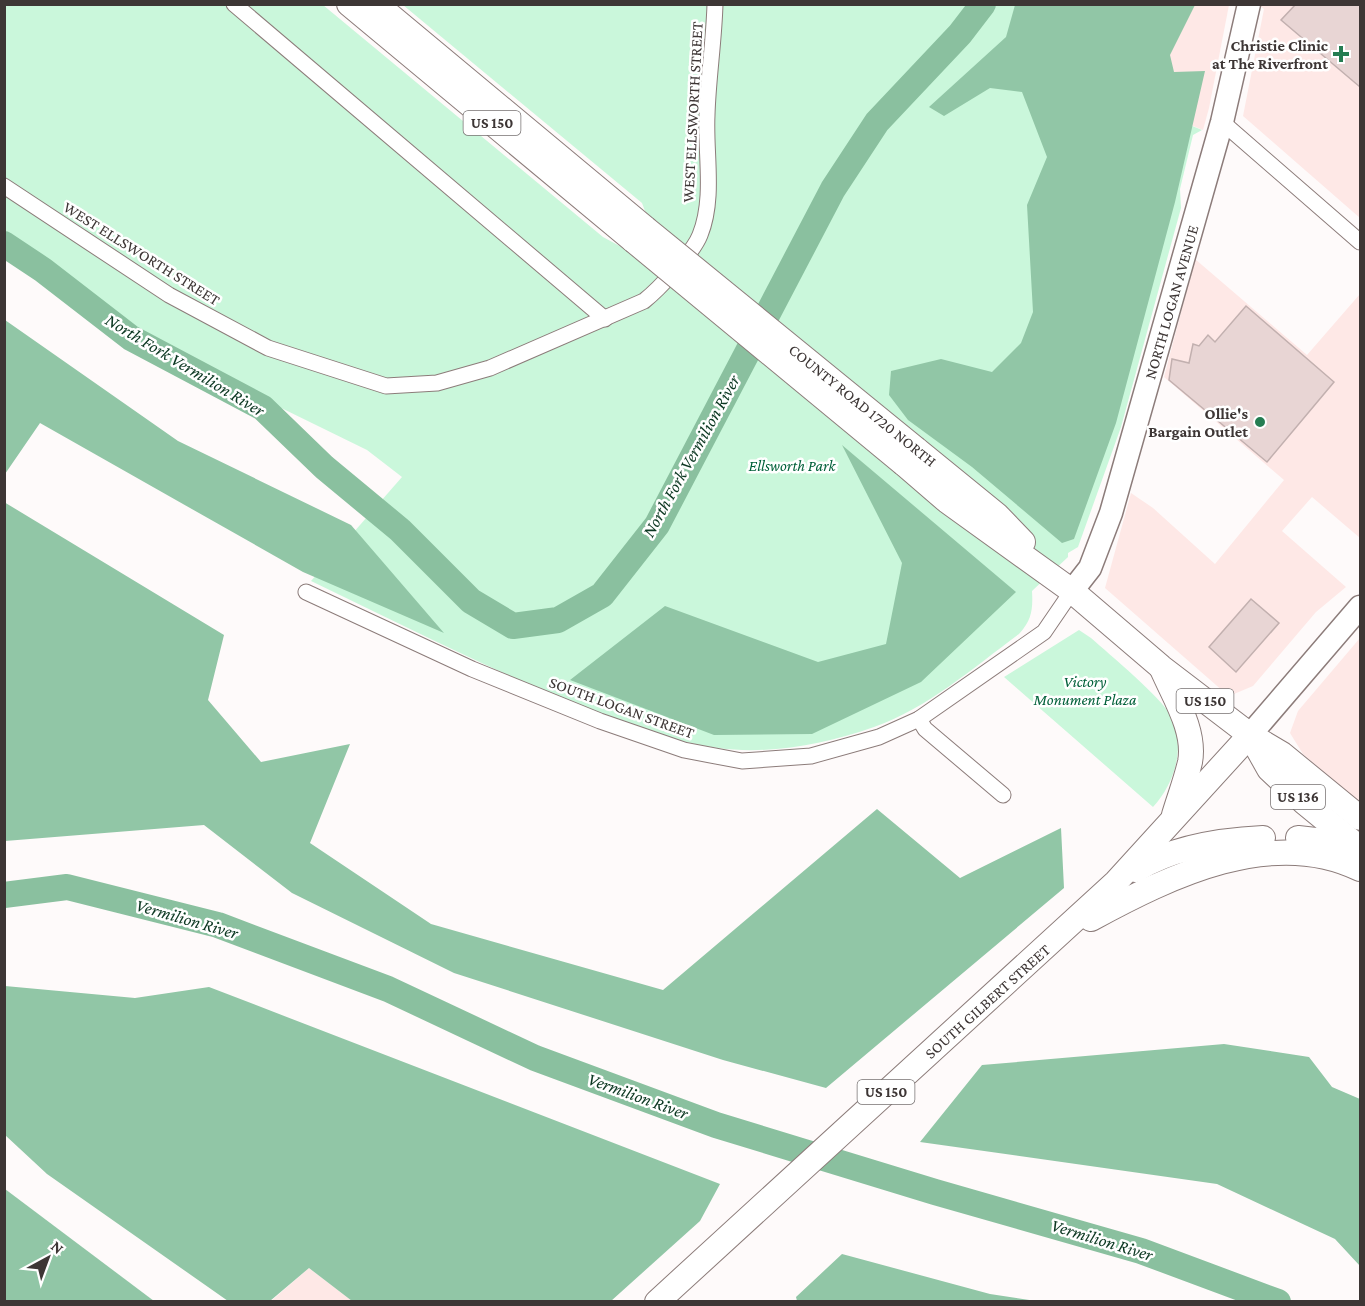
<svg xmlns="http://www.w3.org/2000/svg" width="1365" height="1306" font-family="'Crimson Pro',serif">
	<rect width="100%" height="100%" fill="#fefafa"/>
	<g fill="#fee8e6">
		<path d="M 1178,5 L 1229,5 L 1209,108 L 1203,130 L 1153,110 Z"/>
		<path d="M 1259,5 L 1360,5 L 1360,218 L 1243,116 L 1264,9 Z"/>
		<path d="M 1195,259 L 1307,355 L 1360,294 L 1360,538 L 1312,497 L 1282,531 L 1346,587 L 1316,612 L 1253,686 L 1234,694 L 1224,692 L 1105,588 L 1131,493 L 1153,508 L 1215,564 L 1284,480 L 1164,377 Z"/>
		<path d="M 1360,638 L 1360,803 L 1303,754 L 1290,733 L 1298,711 Z"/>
		<path d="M 309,1268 L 352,1301 L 270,1302 Z"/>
	</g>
	<g fill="#caf7db">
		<path d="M 5,5 L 323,5 L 603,237 L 627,250 L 653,219 L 645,211 L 642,203 L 403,5 L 1178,5 L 1153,110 L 1202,130 L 1193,135 L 1180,189 L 1181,208 L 1121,427 L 1078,547 L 1068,553 L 1068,557 L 1032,591 C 1033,609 1032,620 1019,634 C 974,667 928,708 874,727 C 826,744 769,755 718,748 C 667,741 618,721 571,702 C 482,666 397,622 311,581 L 402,477 L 367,450 L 269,402 L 145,333 L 5,232 Z"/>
		<path d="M 1079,630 L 1091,638 C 1109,654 1162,698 1171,716 C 1186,747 1175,783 1153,807 L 1004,677 Z"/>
	</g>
	<g fill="#91c6a6">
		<path d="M 1015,5 L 1195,5 L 1170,55 L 1174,72 L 1205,71 L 1175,202 L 1116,423 L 1074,539 L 1062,543 L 972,467 L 908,420 L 889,395 L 891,371 L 941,359 L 992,372 L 1021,343 L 1033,312 L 1027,205 L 1047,157 L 1022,92 L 990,88 L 944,116 L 929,107 L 1006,37 Z"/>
		<path d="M 5,320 L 178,441 L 351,525 L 444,633 L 303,572 L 40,423 L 5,474 Z"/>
		<path d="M 842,445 L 1016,592 L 921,682 L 812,734 L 714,735 L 570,680 L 665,606 L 818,662 L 886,644 L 902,563 Z"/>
		<path d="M 4,502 L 224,635 L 208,700 L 261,762 L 350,744 L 310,843 L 431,924 L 663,990 L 877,809 L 960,878 L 1061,828 L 1064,888 L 826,1088 L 723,1060 L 454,973 L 292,893 L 204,825 L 5,841 Z"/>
		<path d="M 5,986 L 135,998 L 209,987 L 720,1184 L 700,1221 L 611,1301 L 352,1301 L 309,1268 L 270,1301 L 228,1301 L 47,1174 L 5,1135 Z"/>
		<path d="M 1224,1044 L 1309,1057 L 1332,1087 L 1360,1099 L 1360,1266 L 1335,1239 L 1217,1184 L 920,1142 L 982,1065 Z"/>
		<path d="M 4,1189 L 5,1189 L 154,1301 L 5,1301 Z"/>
		<path d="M 842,1254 L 990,1294 L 1036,1301 L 797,1301 L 796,1297 Z"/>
	</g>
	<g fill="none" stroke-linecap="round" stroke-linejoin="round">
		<g stroke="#8ac09f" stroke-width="26">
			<path d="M 4,244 L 43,270 L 131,338 L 263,408 L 324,467 L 400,530 L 471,601 L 513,626 L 558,620 L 602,595 L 657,525 L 833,189 L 877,122 L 960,34 L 983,4"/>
			<path d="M 4,895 L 67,887 L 218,925 L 388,989 L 535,1058 L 716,1125 L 935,1192 L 1141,1251 L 1278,1302"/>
		</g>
	</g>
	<g fill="#e8d5d4" stroke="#c2b0af" stroke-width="1.5">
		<path d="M 1296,4 L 1360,4 L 1360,87 L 1281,20 Z"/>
		<path d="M 1246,306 L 1334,382 L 1267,462 L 1169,380 L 1172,359 L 1189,363 L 1193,344 L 1199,346 L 1208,335 L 1215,342 Z"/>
		<path d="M 1251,599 L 1279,623 L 1236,672 L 1209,647 Z"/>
	</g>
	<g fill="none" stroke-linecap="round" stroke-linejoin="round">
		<g stroke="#8c7c7a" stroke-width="17">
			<g id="street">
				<path d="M 234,4 L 605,319"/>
				<path d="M 1222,122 L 1360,242"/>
				<path d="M 4,186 L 169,295 L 268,348 L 386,386 L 437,383 L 490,368 L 644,301 C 659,289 693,253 700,235 C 715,198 705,153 707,115 C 708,79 714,41 715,4"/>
				<path d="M 306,592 L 472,669 L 600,721 L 684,750 L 742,761 L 811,756 L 879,737 L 919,719 L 1044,632 L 1072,591"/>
				<path d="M 919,719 L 925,729 L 1003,795"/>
			</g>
		</g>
		<g stroke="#8c7c7a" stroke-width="25">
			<g id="secondary">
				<path d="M 1072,591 L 1090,568 L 1111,513 L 1222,122 L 1249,4"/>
				<path d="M 1250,735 L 1360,607"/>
			</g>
		</g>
		<g stroke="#8c7c7a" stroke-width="26">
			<g id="primary">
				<path d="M 349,4 L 634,241"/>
				<path d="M 376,4 L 645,228"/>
				<path d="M 916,449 L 997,515 L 1023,542"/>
				<path d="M 904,464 L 947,501 L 1072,591 L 1161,667 L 1250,735 L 1282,754 L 1360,818"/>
				<path d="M 1162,669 C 1174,697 1196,731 1190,762 C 1186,780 1179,798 1174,815"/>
				<path d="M 1250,735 L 1269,769 L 1305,803 L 1355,844"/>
				<path d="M 1298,838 L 1333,842 L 1360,851"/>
				<path d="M 1136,870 C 1171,848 1221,840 1263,838"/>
				<path d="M 1091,919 C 1170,876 1272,826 1360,869"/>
				<path d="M 657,1302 L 1116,882 L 1250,735"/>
			</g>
		</g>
		<use href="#street" stroke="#fff" stroke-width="15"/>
		<use href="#secondary" stroke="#fff" stroke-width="22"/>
		<use href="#primary" stroke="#fff" stroke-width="24"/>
		<g stroke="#8c7c7a" stroke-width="26" stroke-linecap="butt">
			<g id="primary-bridge">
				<path d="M 645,228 L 916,449"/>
				<path d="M 634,241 L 904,464"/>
			</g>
		</g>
		<use href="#primary-bridge" stroke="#fff" stroke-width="24"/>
	</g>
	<g fill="#257d52" stroke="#fff" stroke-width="2">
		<path d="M1338 45h6v6h6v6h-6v6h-6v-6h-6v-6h6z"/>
		<circle cx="1260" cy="422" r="6"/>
	</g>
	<g text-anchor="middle" stroke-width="5" stroke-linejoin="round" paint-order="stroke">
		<g fill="#fff" stroke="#777272" stroke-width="1.5">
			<rect x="463.5" y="111" width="57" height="24" rx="4.5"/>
			<rect x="1176.5" y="689" width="57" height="24" rx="4.5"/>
			<rect x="1271" y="785" width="54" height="24" rx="4.5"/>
			<rect x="857.5" y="1080" width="57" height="24" rx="4.5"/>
		</g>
		<g font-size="15" font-weight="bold" fill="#3d3635">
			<text x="492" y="128">US 150</text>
			<text x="1205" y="706">US 150</text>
			<text x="1298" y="802">US 136</text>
			<text x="886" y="1097">US 150</text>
		</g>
		<g font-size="16" font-weight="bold" fill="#3d3635" stroke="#fff" text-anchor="end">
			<text x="1328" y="51">Christie Clinic<tspan x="1328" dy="18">at The Riverfront</tspan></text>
			<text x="1248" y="419">Ollie's<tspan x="1248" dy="18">Bargain Outlet</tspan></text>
		</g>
		<g font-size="16" fill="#3d3635" stroke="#fff">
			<text transform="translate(692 112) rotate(-87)" y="6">WEST ELLSWORTH STREET</text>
			<text transform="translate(142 253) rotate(32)" y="6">WEST ELLSWORTH STREET</text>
			<text transform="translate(1171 302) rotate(-74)" y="6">NORTH LOGAN AVENUE</text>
			<text transform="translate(863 405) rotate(39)" y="6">COUNTY ROAD 1720 NORTH</text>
			<text transform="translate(622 707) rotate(20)" y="6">SOUTH LOGAN STREET</text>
			<text transform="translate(987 1001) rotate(-42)" y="6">SOUTH GILBERT STREET</text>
		</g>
		<g font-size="16" font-style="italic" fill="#006039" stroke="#fff">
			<text x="792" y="471">Ellsworth Park</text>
			<text x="1085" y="687">Victory<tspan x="1085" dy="18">Monument Plaza</tspan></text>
		</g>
		<g font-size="18" font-style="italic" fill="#0b3721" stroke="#fff">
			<text transform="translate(185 365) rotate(31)" y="6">North Fork Vermilion River</text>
			<text transform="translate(691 456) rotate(-61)" y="6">North Fork Vermilion River</text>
			<text transform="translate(187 919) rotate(16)" y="6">Vermilion River</text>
			<text transform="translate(638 1096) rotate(20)" y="6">Vermilion River</text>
			<text transform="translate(1102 1240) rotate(17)" y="6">Vermilion River</text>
		</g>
	</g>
	<rect width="1365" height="1306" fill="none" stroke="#3d3635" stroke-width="12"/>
	<g transform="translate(48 1258) rotate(41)" stroke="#ffffff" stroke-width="4.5" paint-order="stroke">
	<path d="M0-4.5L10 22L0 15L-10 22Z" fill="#3d3635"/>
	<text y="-9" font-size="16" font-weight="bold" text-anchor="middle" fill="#3d3635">N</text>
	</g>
</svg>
